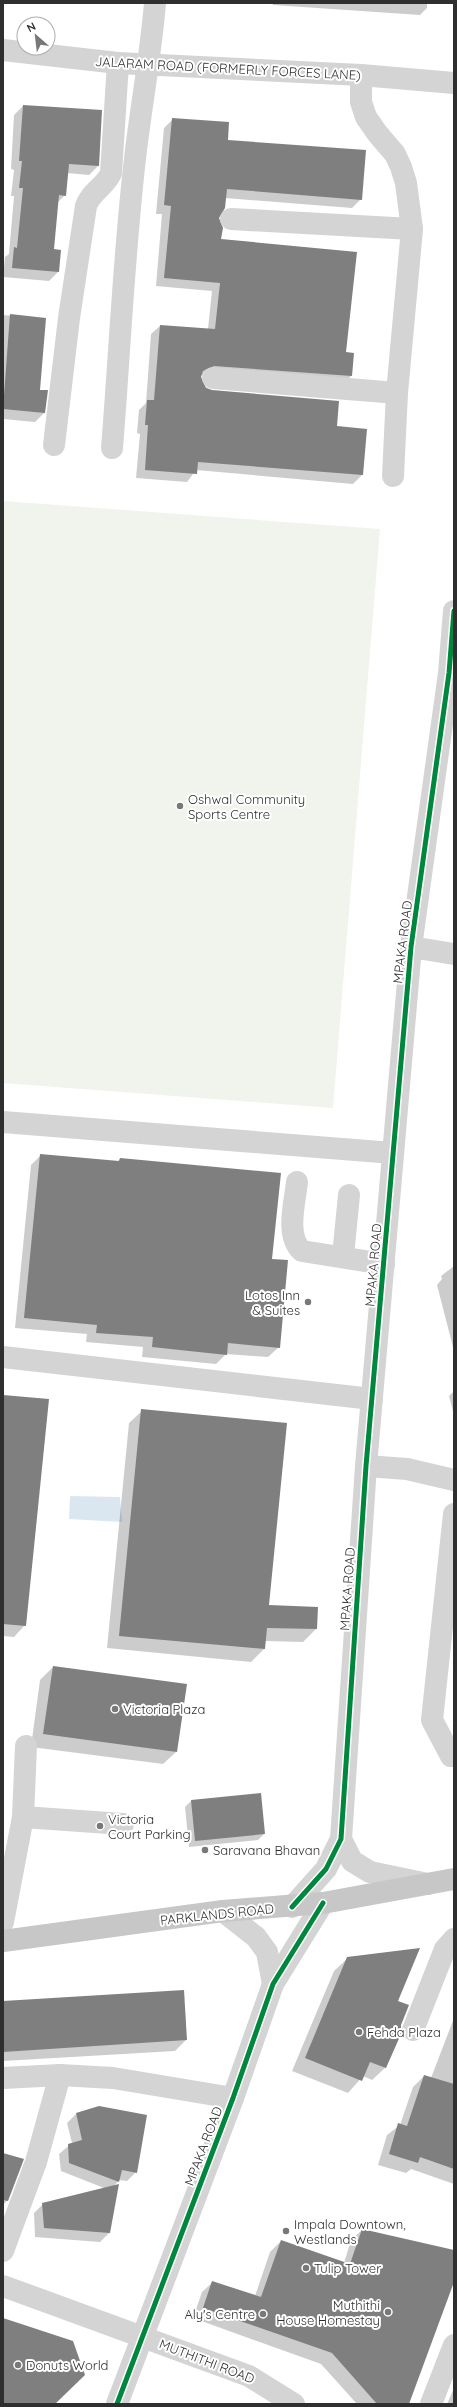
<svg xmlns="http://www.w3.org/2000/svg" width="457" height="2407" font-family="Quicksand,sans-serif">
	<rect width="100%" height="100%" fill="#fff"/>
	<path fill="#f1f4ed" d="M 3,501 L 380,529 L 333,1108 L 3,1083 Z"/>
	<path fill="#dbe7f0" d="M 70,1496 L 120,1497 L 122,1522 L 69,1519 Z"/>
	<g fill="#0003">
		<path d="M 273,3 L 427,3 L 427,8 L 420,15 L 273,5 Z"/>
		<path d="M 23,106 L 98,166 L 89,175 L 67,173 L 65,195 L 57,203 L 53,250 L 58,272 L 49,281 L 3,277 L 5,257 L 9,254 L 14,196 L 11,196 L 14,170 L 11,169 L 14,115 Z"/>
		<path d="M 173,119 L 361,199 L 352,208 L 225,198 L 217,218 L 220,240 L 345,353 L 351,376 L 342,385 L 201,375 L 201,384 L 212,391 L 336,427 L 362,475 L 353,484 L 196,470 L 187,482 L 136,478 L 140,434 L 137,433 L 139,410 L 146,403 L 151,334 L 160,326 L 208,329 L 212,291 L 156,286 L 162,214 L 156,214 L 164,128 Z"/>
		<path d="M 3,315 L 45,319 L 39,391 L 44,413 L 35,422 L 3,419 Z"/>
		<path d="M 41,1155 L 117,1162 L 120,1159 L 271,1260 L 279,1347 L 268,1357 L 226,1354 L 216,1364 L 142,1357 L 143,1347 L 86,1342 L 87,1334 L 15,1328 L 31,1165 Z"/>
		<path d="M 454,1266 L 454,1351 L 437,1285 L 442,1279 L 441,1276 Z"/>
		<path d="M 454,1391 L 454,1415 L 449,1396 Z"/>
		<path d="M 3,1396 L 25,1625 L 14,1637 L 3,1636 Z"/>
		<path d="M 142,1411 L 268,1606 L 316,1629 L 303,1642 L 265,1641 L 264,1649 L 251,1662 L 107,1648 L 129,1423 Z"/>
		<path d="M 53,1667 L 176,1752 L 163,1764 L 31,1747 L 40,1680 Z"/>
		<path d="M 192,1800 L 264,1834 L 258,1840 L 189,1847 L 185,1807 Z"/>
		<path d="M 348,1958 L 397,2002 L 386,2067 L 372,2080 L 363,2076 L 348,2093 L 292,2071 L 334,1971 Z"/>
		<path d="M 3,2002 L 186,2040 L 175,2051 L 3,2061 Z"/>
		<path d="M 454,2018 L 454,2184 L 411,2169 L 406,2173 L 378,2165 L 387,2135 L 400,2125 L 413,2087 L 424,2076 L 431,2078 Z"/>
		<path d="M 76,2114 L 136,2172 L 127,2181 L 119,2180 L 114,2186 L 109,2233 L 100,2242 L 35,2237 L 34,2213 L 43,2204 L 104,2188 L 61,2171 L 59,2154 L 72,2143 L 67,2123 Z"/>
		<path d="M 3,2154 L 23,2159 L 7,2201 L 3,2205 Z"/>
		<path d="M 362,2230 L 454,2251 L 454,2279 L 408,2404 L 357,2404 L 321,2364 L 193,2318 L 202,2292 L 213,2282 L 255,2296 L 270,2252 L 281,2241 L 344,2263 L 351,2240 Z"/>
		<path d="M 454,2388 L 454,2404 L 447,2404 Z"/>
	</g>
	<g fill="#7f7f7f">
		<path d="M 23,105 L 102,110 L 99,166 L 69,164 L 66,196 L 59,195 L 54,249 L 61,250 L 59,272 L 12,268 L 14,247 L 17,248 L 23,188 L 19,188 L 22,161 L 19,161 Z"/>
		<path d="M 172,118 L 229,122 L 228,140 L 366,150 L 362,200 L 227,189 L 225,208 L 219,218 L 223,228 L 221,239 L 357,252 L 346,352 L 354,353 L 352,376 L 214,366 L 203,371 L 201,377 L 206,388 L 212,390 L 339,401 L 337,426 L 367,429 L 363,475 L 198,462 L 197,474 L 145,470 L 148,425 L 145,425 L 147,400 L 154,400 L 160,325 L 215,329 L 220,283 L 164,278 L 171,206 L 164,205 Z"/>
		<path d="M 10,314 L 46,318 L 40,390 L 48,390 L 45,413 L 3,409 Z"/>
		<path d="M 40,1154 L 119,1161 L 120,1158 L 281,1173 L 272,1259 L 288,1260 L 280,1348 L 228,1343 L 227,1355 L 189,1351 L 152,1347 L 153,1337 L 96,1333 L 97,1325 L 24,1318 Z"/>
		<path d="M 3,1395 L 49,1399 L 26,1626 L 3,1624 Z"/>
		<path d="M 141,1409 L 287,1423 L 269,1605 L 318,1607 L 317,1629 L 267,1628 L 265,1649 L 119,1636 Z"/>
		<path d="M 53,1666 L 187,1684 L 177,1752 L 43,1734 Z"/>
		<path d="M 261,1793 L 265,1834 L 195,1841 L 191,1800 Z"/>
		<path d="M 420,1948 L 398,2001 L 409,2005 L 401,2025 L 401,2034 L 386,2068 L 370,2062 L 362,2081 L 305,2058 L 347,1957 Z"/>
		<path d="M 184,1990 L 187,2040 L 3,2052 L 3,2001 Z"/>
		<path d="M 424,2075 L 454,2084 L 454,2169 L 420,2157 L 418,2163 L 389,2154 L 398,2123 L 407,2126 Z"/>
		<path d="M 99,2106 L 147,2115 L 137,2173 L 122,2170 L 119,2182 L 69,2163 L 68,2144 L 82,2140 L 76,2113 Z"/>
		<path d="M 3,2153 L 24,2159 L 8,2201 L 3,2200 Z"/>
		<path d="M 119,2184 L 110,2233 L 44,2228 L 42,2203 Z"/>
		<path d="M 362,2229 L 454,2250 L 454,2282 L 409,2404 L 377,2404 L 332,2353 L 203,2308 L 212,2281 L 261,2297 L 281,2240 L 350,2264 Z"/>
		<path d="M 3,2318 L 73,2341 L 85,2375 L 55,2404 L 3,2404 Z"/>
	</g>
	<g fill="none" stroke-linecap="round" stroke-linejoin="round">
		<g stroke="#d4d4d4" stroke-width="22">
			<path d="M 3,50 L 118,63 L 361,75 L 454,83"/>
			<path d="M 361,75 L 361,102 L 366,117 L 377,133 L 395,154 L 401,167 L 406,183 L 412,229 L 397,393 L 393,476"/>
			<path d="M 231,219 L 412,229"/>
			<path d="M 213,378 L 397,393"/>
			<path d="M 54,445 L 69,318 L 86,206 C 91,191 105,187 111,173 L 118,63"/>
			<path d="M 112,448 C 120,349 124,249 136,150 C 142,101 151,52 155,3"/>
			<path d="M 411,947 L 454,954"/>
			<path d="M 3,1122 L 393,1153"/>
			<path d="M 297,1182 C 295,1202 285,1236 302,1251 L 384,1264"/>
			<path d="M 343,1256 L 349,1195"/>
			<path d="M 3,1357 L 372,1399"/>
			<path d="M 366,1466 L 407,1469 L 454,1480"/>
			<path d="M 454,1514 L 432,1720 L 451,1756 L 454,1756"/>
			<path d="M 23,1817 L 123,1824"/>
			<path d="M 341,1839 L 352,1861 L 370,1872 L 428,1884"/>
			<path d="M 292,1907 L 326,1869 L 341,1839 L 366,1466 L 411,947 L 449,673 L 454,611"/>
			<path d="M 223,1911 L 256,1937 L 267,1952 L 273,1984"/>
			<path d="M 3,1922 L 23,1817 L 26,1746"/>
			<path d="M 413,2030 L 445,1949 L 454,1939"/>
			<path d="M 3,2078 L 60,2075 L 113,2078 L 233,2098"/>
			<path d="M 3,2251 L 36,2162 L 60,2075"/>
			<path d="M 3,2286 L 249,2376 L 294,2404"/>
			<path d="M 117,2404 L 233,2098 L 273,1984 L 323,1903"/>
			<path d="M 431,2404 L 454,2345"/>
		</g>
		<path stroke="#c7c7c7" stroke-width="22" d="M 3,1941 L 223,1911 L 323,1903 L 454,1879"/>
		<g stroke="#fff" stroke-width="8">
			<g id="cycleway">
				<path d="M 292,1907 L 326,1869 L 341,1839 L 366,1466 L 411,947 L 449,673 L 454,611"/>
				<path d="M 117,2404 L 233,2098 L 273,1984 L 323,1903"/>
			</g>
		</g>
		<use href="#cycleway" stroke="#00873e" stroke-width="5"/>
	</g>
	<g fill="#787878" stroke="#fff" stroke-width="1.5">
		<circle cx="180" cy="806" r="4"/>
		<circle cx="308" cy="1302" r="4"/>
		<circle cx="115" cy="1709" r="4"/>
		<circle cx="100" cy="1826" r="4"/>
		<circle cx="205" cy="1850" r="4"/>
		<circle cx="359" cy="2032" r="4"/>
		<circle cx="286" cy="2231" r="4"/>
		<circle cx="306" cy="2268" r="4"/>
		<circle cx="388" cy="2312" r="4"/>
		<circle cx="263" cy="2314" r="4"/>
		<circle cx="18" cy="2365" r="4"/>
	</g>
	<g text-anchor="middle" stroke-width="4" stroke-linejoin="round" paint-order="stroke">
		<g font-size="13" fill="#2f2f2f" stroke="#fff">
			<text transform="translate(228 68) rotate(3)" y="5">JALARAM ROAD (FORMERLY FORCES LANE)</text>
			<text transform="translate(402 942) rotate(-83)" y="5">MPAKA ROAD</text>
			<text transform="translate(373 1265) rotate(-85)" y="5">MPAKA ROAD</text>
			<text transform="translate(347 1589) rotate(-86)" y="5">MPAKA ROAD</text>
			<text transform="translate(217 1914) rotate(-6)" y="5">PARKLANDS ROAD</text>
			<text transform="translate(203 2146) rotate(-69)" y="5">MPAKA ROAD</text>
			<text transform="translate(207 2361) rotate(21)" y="5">MUTHITHI ROAD</text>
		</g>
		<g font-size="13" fill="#2f2f2f" stroke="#fff" text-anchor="start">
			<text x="188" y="804">Oshwal Community<tspan x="188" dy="15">Sports Centre</tspan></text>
			<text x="300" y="1300" text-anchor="end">Lotos Inn<tspan x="300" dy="15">&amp; Suites</tspan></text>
			<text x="123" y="1714">Victoria Plaza</text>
			<text x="108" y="1824">Victoria<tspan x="108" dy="15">Court Parking</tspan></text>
			<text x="213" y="1855">Saravana Bhavan</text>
			<text x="367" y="2037">Fehda Plaza</text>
			<text x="294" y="2229">Impala Downtown,<tspan x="294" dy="15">Westlands</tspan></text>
			<text x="314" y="2273">Tulip Tower</text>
			<text x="380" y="2310" text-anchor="end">Muthithi<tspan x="380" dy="15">House Homestay</tspan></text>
			<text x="255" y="2319" text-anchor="end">Aly's Centre</text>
			<text x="26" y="2370">Donuts World</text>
		</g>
	</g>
	<rect width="457" height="2407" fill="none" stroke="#2f2f2f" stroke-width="8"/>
	<g transform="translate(36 36) rotate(332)"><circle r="19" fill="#ffffff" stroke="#acacac"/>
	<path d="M0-3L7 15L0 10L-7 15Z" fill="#787878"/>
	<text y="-6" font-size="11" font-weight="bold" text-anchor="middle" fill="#2f2f2f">N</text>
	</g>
</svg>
